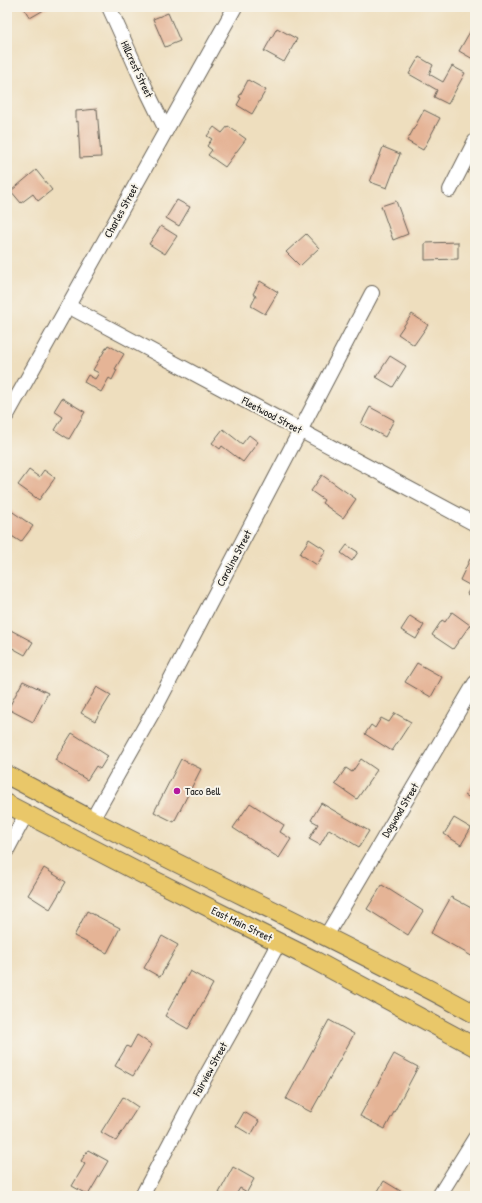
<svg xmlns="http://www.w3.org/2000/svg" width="482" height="1203" font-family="'Patrick Hand',sans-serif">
	<rect width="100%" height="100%" fill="#f7f3e8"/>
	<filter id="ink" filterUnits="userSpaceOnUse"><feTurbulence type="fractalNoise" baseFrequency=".025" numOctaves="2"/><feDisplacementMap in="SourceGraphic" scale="8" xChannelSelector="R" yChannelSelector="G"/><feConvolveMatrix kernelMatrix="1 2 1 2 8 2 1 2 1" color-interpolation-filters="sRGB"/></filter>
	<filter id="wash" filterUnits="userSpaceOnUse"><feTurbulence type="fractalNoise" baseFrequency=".012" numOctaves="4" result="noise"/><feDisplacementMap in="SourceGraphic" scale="16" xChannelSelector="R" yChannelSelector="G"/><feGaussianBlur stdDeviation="0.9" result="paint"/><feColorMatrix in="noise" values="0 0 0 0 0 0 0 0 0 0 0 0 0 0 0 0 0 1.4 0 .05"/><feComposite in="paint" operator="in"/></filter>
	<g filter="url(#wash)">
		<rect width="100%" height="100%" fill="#eedebe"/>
		<g id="blocks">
			<g fill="#e5b496">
				<path d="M 23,7 L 49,7 L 30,18 Z"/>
				<path d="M 168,13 L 180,41 L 165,47 L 153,19 Z"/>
				<path d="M 475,23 L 475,55 L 473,59 L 459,51 Z"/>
				<path d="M 277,28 L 297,39 L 284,62 L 264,51 Z"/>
				<path d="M 419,57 L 433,65 L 429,74 L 443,82 L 452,66 L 465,73 L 448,104 L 434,97 L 437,90 L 409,74 Z"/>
				<path d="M 248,80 L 266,90 L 252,114 L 237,105 L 241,98 L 239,97 Z"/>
				<path d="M 97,109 L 101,157 L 80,158 L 78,121 L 76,122 L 76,111 Z"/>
				<path d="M 424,110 L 440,118 L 423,150 L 407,141 Z"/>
				<path d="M 228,126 L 246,139 L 225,167 L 208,155 L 212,150 L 207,146 L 212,139 L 207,136 L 214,127 L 222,133 Z"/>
				<path d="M 383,147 L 400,154 L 387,188 L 370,182 Z"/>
				<path d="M 36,170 L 52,190 L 38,201 L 33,194 L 21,203 L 11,191 Z"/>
				<path d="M 177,200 L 190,207 L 179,226 L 166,218 Z"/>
				<path d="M 396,201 L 408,234 L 393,240 L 381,206 Z"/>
				<path d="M 161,226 L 177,236 L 165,254 L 149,244 Z"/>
				<path d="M 306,234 L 319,248 L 300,266 L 286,252 Z"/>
				<path d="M 458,242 L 458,259 L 425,260 L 425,243 Z"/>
				<path d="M 260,281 L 278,292 L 265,314 L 251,306 L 256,296 L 253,294 Z"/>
				<path d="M 412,314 L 428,325 L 414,345 L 398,334 Z"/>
				<path d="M 108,345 L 124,354 L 115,369 L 117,370 L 112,380 L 109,378 L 101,392 L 84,382 L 88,375 L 95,379 L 99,373 L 93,370 Z"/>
				<path d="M 390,356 L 406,366 L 393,387 L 376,377 Z"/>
				<path d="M 62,398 L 85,412 L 69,439 L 55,430 L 63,417 L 54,411 Z"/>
				<path d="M 370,407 L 394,420 L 385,437 L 361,424 Z"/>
				<path d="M 223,429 L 242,444 L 249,435 L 258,442 L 243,462 L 222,446 L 220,449 L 212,443 Z"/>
				<path d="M 29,470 L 39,477 L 44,470 L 55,478 L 39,500 L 18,485 Z"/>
				<path d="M 322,475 L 356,499 L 343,518 L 322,503 L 324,500 L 311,491 Z"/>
				<path d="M 7,508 L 33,526 L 21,542 L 7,533 Z"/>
				<path d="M 309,539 L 326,550 L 317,565 L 300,554 Z"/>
				<path d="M 347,545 L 358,552 L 352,561 L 341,553 Z"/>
				<path d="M 470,559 L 475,561 L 475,599 L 467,594 L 471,586 L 460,580 Z"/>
				<path d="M 452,612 L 470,625 L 453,649 L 432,635 L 442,620 L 445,622 Z"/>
				<path d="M 410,616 L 424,625 L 416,639 L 401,630 Z"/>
				<path d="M 7,628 L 33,642 L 25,655 L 7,645 Z"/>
				<path d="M 417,663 L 442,677 L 431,697 L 405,682 Z"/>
				<path d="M 23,681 L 48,693 L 33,722 L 8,709 Z"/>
				<path d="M 97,687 L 111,695 L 95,721 L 81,713 Z"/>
				<path d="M 395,713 L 411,722 L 392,751 L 365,734 L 371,725 L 375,728 L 381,718 L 389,722 Z"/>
				<path d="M 72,733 L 108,756 L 100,769 L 96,766 L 87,780 L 55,760 Z"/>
				<path d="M 181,759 L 201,769 L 174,822 L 154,812 Z"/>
				<path d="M 361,759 L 377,770 L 357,799 L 335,784 L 346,768 L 352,772 Z"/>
				<path d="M 475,778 L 475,801 L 465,795 Z"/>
				<path d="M 250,803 L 284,825 L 280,832 L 291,839 L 279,858 L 233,828 Z"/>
				<path d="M 321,803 L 369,831 L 359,847 L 329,829 L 320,845 L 309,839 L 318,824 L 311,820 Z"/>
				<path d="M 454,818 L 471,828 L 461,845 L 444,834 Z"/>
				<path d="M 44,868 L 66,882 L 50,909 L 28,895 Z"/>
				<path d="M 382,885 L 423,911 L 408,935 L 367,909 Z"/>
				<path d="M 451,897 L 475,910 L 475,958 L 431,933 Z"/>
				<path d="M 87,911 L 120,928 L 107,953 L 74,936 Z"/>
				<path d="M 162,936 L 178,945 L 160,977 L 144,968 Z"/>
				<path d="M 190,971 L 213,984 L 188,1029 L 165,1016 Z"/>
				<path d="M 329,1020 L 354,1034 L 311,1112 L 286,1099 Z"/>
				<path d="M 137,1035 L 152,1045 L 133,1076 L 115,1066 L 127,1046 L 130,1048 Z"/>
				<path d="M 394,1054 L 418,1067 L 385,1129 L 360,1116 Z"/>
				<path d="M 123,1097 L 138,1107 L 116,1141 L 101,1132 Z"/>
				<path d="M 244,1112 L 259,1121 L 251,1135 L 236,1126 Z"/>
				<path d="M 88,1150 L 108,1161 L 88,1195 L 72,1186 L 85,1164 L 81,1161 Z"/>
				<path d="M 233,1167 L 254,1179 L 247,1192 L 240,1188 L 235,1196 L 225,1196 L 219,1193 Z"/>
				<path d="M 384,1181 L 407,1195 L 406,1196 L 375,1196 Z"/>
			</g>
		</g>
	</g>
	<g filter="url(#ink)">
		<use href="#blocks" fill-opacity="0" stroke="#666055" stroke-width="1"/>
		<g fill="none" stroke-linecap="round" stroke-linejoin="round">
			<g stroke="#666055" stroke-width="16">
				<g id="minor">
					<path d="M 109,7 L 146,89 L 166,130"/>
					<path d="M 450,190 L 475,141"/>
					<path d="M 68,306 L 475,524"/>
					<path d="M 7,415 L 235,7"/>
					<path d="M 92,820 L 158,703 L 372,293"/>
					<path d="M 7,850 L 26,814"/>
					<path d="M 326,936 L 475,683"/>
					<path d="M 142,1196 L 192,1101 L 239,1017 L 279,942"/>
					<path d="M 439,1196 L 475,1138"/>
				</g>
			</g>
			<g stroke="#666055" stroke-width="20">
				<g id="major">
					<path d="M 7,775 C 36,790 64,805 92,820 C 219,886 350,945 475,1014"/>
					<path d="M 7,804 L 136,871 L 312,959 L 475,1047"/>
				</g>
			</g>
			<use href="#minor" stroke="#fff" stroke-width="14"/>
			<use href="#major" stroke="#e9c769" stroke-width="18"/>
		</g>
	</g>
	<circle fill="#b5179e" stroke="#f7f3e8" stroke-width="1.5" cx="177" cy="791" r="4"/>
	<g text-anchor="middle" stroke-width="4" stroke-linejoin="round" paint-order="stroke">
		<g font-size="11" fill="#1c1c1c" stroke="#f7f3e8">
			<text transform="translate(137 69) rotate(65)" y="4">Hillcrest Street</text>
			<text transform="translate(121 211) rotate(-61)" y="4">Charles Street</text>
			<text transform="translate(272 415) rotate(28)" y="4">Fleetwood Street</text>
			<text transform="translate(234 558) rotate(-62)" y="4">Carolina Street</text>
			<text transform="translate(400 810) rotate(-59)" y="4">Dogwood Street</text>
			<text transform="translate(242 924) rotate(26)" y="4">East Main Street</text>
			<text transform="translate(210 1069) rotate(-61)" y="4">Fairview Street</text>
		</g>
		<g font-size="11" fill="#1c1c1c" stroke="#f7f3e8" text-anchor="start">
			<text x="185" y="795">Taco Bell</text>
		</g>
	</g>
	<rect width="482" height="1203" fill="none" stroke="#f7f3e8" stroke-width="24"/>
</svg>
